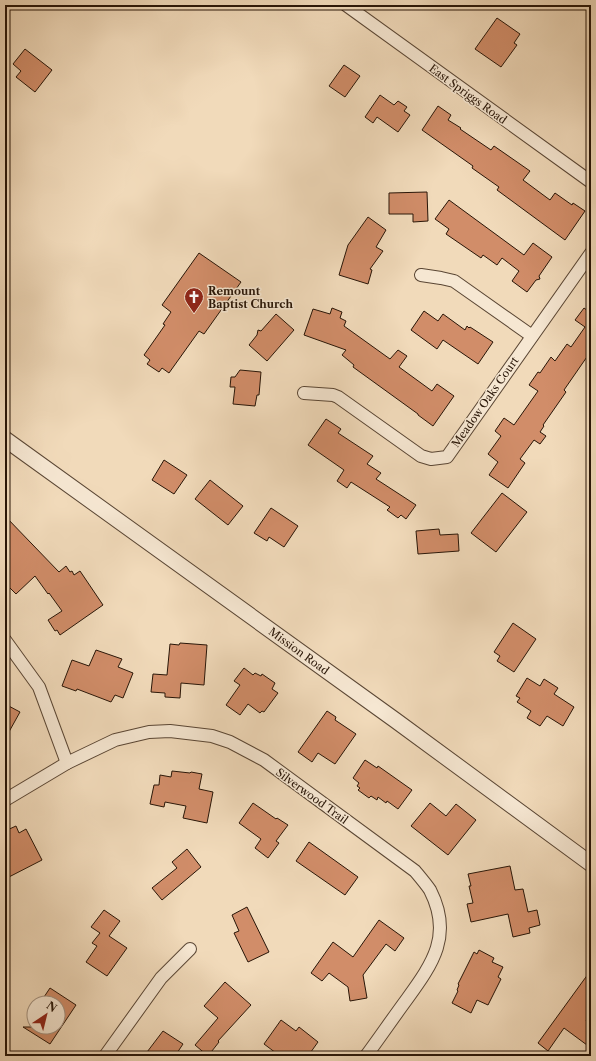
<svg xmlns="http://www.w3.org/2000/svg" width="596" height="1061" font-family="'Libre Caslon Text',serif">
	<rect width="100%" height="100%" fill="#f1daba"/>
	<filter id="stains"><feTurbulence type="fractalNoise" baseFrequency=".005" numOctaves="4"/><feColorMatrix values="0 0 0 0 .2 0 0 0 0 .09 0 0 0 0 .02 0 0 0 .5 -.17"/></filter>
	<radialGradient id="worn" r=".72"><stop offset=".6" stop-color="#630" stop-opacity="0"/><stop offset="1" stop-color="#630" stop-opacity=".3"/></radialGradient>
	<g fill="#d18d69" stroke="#281507">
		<path d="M 497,18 L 520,34 L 514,43 L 517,45 L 501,67 L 475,49 Z"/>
		<path d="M 25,49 L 52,70 L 35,92 L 16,77 L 21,71 L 13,64 Z"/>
		<path d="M 344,65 L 360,76 L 345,97 L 329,86 Z"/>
		<path d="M 380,95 L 394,105 L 398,101 L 407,107 L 404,111 L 410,115 L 398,132 L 377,117 L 373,123 L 365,117 Z"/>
		<path d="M 438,106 L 451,115 L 448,120 L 461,128 L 460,129 L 491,150 L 494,146 L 530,171 L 523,180 L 550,200 L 555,193 L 572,205 L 573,203 L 585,211 L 565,240 L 497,190 L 499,187 L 472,168 L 473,166 L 422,130 Z"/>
		<path d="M 427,192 L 428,221 L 413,222 L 413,214 L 389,214 L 389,193 Z"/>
		<path d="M 449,200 L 524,255 L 533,243 L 552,257 L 539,276 L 540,279 L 536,280 L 527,292 L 512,281 L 519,271 L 502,258 L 497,265 L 483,255 L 481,258 L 446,234 L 449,229 L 435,219 Z"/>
		<path d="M 368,217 L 386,230 L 376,247 L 383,251 L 370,269 L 372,270 L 368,284 L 339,275 L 348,245 Z"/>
		<path d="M 199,253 L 241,282 L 204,334 L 199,331 L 169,373 L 162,368 L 159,372 L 147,364 L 150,360 L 144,355 L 165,325 L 163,324 L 171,312 L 162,305 Z"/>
		<path d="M 332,308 L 342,312 L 340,318 L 346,321 L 344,326 L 390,359 L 398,350 L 407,356 L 399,367 L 432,391 L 437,384 L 454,396 L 433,426 L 418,415 L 418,414 L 353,367 L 354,365 L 342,355 L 346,350 L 304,335 L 313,309 L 330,314 Z"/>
		<path d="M 584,308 L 591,313 L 591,351 L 564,390 L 566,392 L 543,425 L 544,426 L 540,432 L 546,436 L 540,444 L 534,440 L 520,459 L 525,463 L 508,488 L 489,475 L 498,462 L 488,454 L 501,436 L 495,431 L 504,418 L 514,425 L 538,391 L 529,385 L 538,372 L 540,373 L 551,357 L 555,361 L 567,344 L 571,347 L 585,327 L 575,320 Z"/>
		<path d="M 424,311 L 438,321 L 443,314 L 465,330 L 467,326 L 469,328 L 470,327 L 493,342 L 478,364 L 443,340 L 437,349 L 411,330 Z"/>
		<path d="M 276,314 L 294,330 L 267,361 L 249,345 L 257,335 L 258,330 L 261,331 Z"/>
		<path d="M 240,370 L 261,372 L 259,395 L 257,395 L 255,406 L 233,404 L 235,387 L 230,387 L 231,377 L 235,377 Z"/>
		<path d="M 326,419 L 341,429 L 338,433 L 373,456 L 367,464 L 381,473 L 376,479 L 416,505 L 406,519 L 401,515 L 398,518 L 387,510 L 390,507 L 351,482 L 347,488 L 337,481 L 344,470 L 308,445 Z"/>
		<path d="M 164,460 L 187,475 L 174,494 L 152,480 Z"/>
		<path d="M 210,480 L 243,506 L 228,525 L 195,499 Z"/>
		<path d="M 502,493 L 527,512 L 496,552 L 471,533 Z"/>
		<path d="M 271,508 L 298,526 L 284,547 L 269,537 L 267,541 L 254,533 Z"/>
		<path d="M 5,516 L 59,572 L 66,566 L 70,572 L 72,571 L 74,575 L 80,571 L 103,605 L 60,635 L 57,630 L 55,631 L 48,620 L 62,611 L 49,593 L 48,594 L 35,576 L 16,594 L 5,583 Z"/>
		<path d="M 439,529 L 440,535 L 458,534 L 459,551 L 418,554 L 416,531 Z"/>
		<path d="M 513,623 L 536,639 L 514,672 L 497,661 L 500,656 L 494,652 Z"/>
		<path d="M 180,643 L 207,645 L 204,685 L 181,683 L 180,698 L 165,697 L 165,693 L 151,692 L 153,674 L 167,675 L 170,644 L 179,645 Z"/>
		<path d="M 96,650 L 122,659 L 118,667 L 133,673 L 123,698 L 115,695 L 111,702 L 77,689 L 76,691 L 62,686 L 72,660 L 89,666 Z"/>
		<path d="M 244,668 L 253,675 L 255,673 L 261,676 L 262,674 L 275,683 L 272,689 L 278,693 L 264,712 L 262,711 L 260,713 L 248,704 L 240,715 L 226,705 L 240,685 L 234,681 Z"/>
		<path d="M 527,678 L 540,686 L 544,679 L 558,688 L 554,694 L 574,707 L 563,726 L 547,716 L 540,726 L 527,718 L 531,711 L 517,702 L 520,698 L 516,696 Z"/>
		<path d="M 5,704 L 20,712 L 5,739 Z"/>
		<path d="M 327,711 L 336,717 L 335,720 L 356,734 L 335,764 L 318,753 L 312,762 L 298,752 Z"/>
		<path d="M 365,760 L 377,768 L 378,766 L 412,790 L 398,809 L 387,801 L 386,803 L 378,797 L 377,800 L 371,796 L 369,798 L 358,790 L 360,788 L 357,786 L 359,783 L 353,778 Z"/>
		<path d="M 172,771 L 190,773 L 191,772 L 202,774 L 199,789 L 213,792 L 207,823 L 183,818 L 186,806 L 165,802 L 164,807 L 150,804 L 154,785 L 159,785 L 160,775 L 171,777 Z"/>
		<path d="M 253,803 L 276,819 L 277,818 L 288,825 L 276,841 L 279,843 L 268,858 L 255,848 L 261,839 L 239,823 Z"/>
		<path d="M 430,803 L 446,816 L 456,804 L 476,820 L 448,855 L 411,826 Z"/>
		<path d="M 16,826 L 19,833 L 26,829 L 42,860 L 5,879 L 5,831 Z"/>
		<path d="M 309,842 L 358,877 L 345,895 L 296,861 Z"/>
		<path d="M 187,849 L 201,867 L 162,900 L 152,888 L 177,868 L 172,862 Z"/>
		<path d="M 510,866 L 515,890 L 523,889 L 528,912 L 537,910 L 540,925 L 529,928 L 530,933 L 513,937 L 508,914 L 471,922 L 467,904 L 473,903 L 469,886 L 471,886 L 468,874 Z"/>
		<path d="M 247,907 L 269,952 L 248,962 L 234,933 L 239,931 L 232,915 Z"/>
		<path d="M 104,910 L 120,921 L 109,936 L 127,948 L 107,976 L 86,962 L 97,946 L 92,943 L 100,933 L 91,927 Z"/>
		<path d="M 379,920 L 404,938 L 395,951 L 386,944 L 363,975 L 367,998 L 350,1001 L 348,987 L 329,973 L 322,981 L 311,973 L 333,942 L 353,957 Z"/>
		<path d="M 479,950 L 494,958 L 492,962 L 503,967 L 498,977 L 501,979 L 488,1005 L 477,1000 L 471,1013 L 452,1003 L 458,991 L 457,990 L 459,985 L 458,984 L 474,952 L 477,954 Z"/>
		<path d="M 591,970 L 591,1013 L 586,1021 L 591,1025 L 591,1048 L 564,1028 L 548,1051 L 538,1043 Z"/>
		<path d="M 225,982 L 251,1005 L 218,1041 L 219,1042 L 208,1056 L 195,1045 L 218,1018 L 204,1006 Z"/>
		<path d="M 50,988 L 76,1005 L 50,1044 L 23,1027 L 58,1027 L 58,1003 L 40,1003 Z"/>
		<path d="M 281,1020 L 296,1031 L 299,1027 L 318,1042 L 308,1056 L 280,1056 L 264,1044 Z"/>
		<path d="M 163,1031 L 183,1044 L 175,1056 L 144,1056 Z"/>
	</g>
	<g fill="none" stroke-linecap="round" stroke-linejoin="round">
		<g stroke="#5a4634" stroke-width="14">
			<g id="minor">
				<path d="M 346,5 L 591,182"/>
				<path d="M 421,275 L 441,278 L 454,281 L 532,336"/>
				<path d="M 304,393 L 333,395 L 338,397 L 421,456 L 431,459 L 447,457 L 591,253"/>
				<path d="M 5,640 L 39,687 L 67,763"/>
				<path d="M 5,800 L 67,763 L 115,740 L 149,732 L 170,731 L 212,736 L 230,742 L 264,760 L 415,871 C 420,877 426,884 430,890 C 453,935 433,963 407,999 C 393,1018 380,1037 366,1056"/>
				<path d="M 105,1056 L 161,978 L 190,949"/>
			</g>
		</g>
		<g stroke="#5a4634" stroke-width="17">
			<path id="tertiary" d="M 5,439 L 395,720 L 591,864"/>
		</g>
		<use href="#minor" stroke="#f6e7d2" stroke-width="12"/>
		<use href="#tertiary" stroke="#f6e7d2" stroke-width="15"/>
	</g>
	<defs>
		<g id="church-pin" transform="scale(1)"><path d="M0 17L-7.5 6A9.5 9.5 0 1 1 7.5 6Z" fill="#8f2418" stroke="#f6e7d2"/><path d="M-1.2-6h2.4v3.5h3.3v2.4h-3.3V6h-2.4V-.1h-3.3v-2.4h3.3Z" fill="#fff"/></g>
	</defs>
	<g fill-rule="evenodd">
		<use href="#church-pin" x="194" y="297"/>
	</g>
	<g text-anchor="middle" stroke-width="3" stroke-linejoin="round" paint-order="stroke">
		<g font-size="11" fill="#281507" stroke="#f6e7d2">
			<text transform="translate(468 94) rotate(36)" y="4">East Spriggs Road</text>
			<text transform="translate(485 402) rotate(-55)" y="4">Meadow Oaks Court</text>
			<text transform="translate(299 651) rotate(36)" y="4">Mission Road</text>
			<text transform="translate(312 796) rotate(36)" y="4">Silverwood Trail</text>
		</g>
		<g font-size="11" font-weight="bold" fill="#281507" stroke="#f6e7d2" text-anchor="start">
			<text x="208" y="295">Remount<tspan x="208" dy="13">Baptist Church</tspan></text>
		</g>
	</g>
	<rect width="596" height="1061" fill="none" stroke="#f1daba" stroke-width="20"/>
	<rect x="6" y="6" width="584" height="1049" fill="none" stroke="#281507" stroke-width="2"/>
	<rect x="10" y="10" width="576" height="1041" fill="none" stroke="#281507"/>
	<g transform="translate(46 1015) rotate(35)"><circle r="19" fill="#f6e7d2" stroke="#a49381"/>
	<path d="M0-3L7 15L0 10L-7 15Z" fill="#8f2418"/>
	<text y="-6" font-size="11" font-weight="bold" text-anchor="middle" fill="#281507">N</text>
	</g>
	<rect width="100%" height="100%" filter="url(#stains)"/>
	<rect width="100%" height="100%" fill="url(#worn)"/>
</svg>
